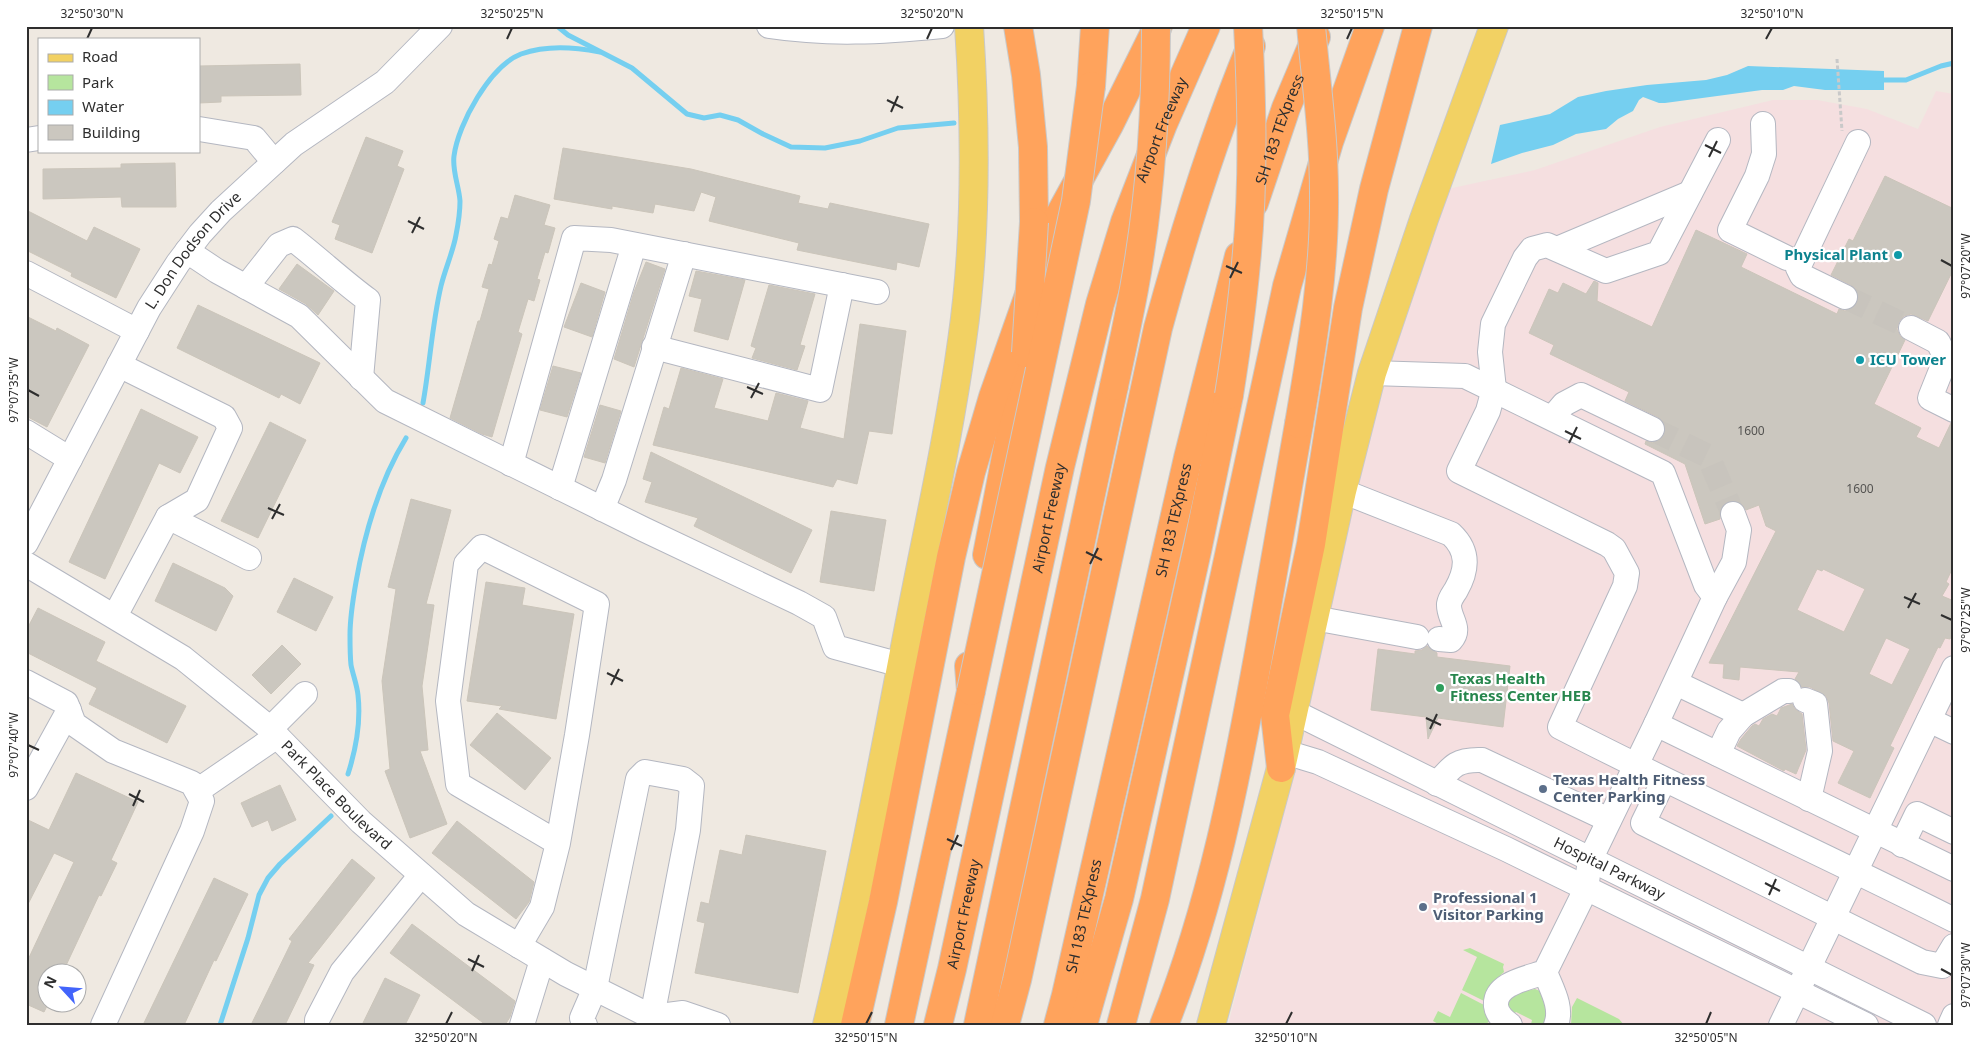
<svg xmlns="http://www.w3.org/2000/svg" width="1980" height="1051" font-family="'Noto Sans',sans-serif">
	<rect width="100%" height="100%" fill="#efe9e1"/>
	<path fill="#f5dfe0" d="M 1936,91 L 1954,94 L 1954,1025 L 1228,1025 L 1304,737 L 1333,592 L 1363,460 L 1397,342 L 1448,189 L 1535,170 L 1660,127 L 1773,100 L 1817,100 L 1867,109 L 1918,129 Z"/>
	<g fill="#b6e59e">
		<path d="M 1470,948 L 1504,964 L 1503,967 L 1504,972 L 1491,984 L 1484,1001 L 1462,990 L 1477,957 L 1463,950 Z"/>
		<path d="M 1535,989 L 1540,991 L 1550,1012 L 1545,1025 L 1531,1024 L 1532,1020 L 1516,1012 L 1513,1015 L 1510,1013 L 1507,1001 L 1513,994 Z"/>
		<path d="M 1461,993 L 1484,1005 L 1489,1022 L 1483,1025 L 1440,1025 L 1433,1021 L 1438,1011 L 1450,1017 Z"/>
		<path d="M 1577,998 L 1619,1019 L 1624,1025 L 1609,1023 L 1608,1025 L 1571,1025 L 1572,1007 Z"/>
	</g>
	<path fill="#75cff0" d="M 1748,66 L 1884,71 L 1884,90 L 1825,90 L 1794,86 L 1783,90 L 1762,90 L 1665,103 L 1659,103 L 1643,97 L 1639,100 L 1633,111 L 1618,119 L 1606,129 L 1576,134 L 1553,145 L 1522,153 L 1491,164 L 1500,125 L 1550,114 L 1578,97 L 1606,91 L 1647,85 L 1706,80 L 1727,75 Z"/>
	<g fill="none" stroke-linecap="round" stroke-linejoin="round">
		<g stroke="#75cff0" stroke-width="5">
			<path d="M 557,26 L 568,35 L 632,68 L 687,114 L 704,118 L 720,115 L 738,120 L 763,134 L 791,147 L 825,148 L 860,141 L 898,128 L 954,123"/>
			<path d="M 1878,80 L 1906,80 L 1941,66 L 1954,63"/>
			<path d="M 423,403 C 430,364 432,324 441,286 C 445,269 453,252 456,235 C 458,225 460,212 460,201 C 459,186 452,171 454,156 C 458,124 490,66 521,54 C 547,45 573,47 600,52"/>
			<path d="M 348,774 C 356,749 361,722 358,695 C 357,685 353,675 351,665 C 350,656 350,645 350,635 C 350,617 353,599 356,582 C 365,531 379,482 406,438"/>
			<path d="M 220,1025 L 248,938 L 259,895 L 268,878 L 280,864 L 331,816"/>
		</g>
	</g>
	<g fill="#cbc7bf" stroke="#cbc5ba" fill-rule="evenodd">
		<path d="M 300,64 L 301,95 L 221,96 L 221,102 L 199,103 L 199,66 Z"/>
		<path d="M 366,137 L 403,151 L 397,166 L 404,169 L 372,253 L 335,239 L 340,225 L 332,222 Z"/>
		<path d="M 563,148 L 691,169 L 800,196 L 798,203 L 828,209 L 830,203 L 929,224 L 919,267 L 897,262 L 896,270 L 797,250 L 799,243 L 709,221 L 716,197 L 701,192 L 694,211 L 655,204 L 653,213 L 612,206 L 612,209 L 554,199 Z"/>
		<path d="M 175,163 L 176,207 L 122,207 L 121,197 L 43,199 L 43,169 L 121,168 L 121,164 Z"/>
		<path d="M 1885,176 L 1954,209 L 1954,268 L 1928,321 L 1911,314 L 1904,316 L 1899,321 L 1897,329 L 1900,336 L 1905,340 L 1874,404 L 1921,428 L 1916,437 L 1939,448 L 1951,423 L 1954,424 L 1954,565 L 1946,582 L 1949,584 L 1942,596 L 1954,601 L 1954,631 L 1950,639 L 1945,638 L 1940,648 L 1938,647 L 1890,746 L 1894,748 L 1870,798 L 1838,783 L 1854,751 L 1833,741 L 1829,703 L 1826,696 L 1810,687 L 1802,687 L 1795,679 L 1799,672 L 1740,667 L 1739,680 L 1723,678 L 1724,664 L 1709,663 L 1776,531 L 1766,526 L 1759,505 L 1746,510 L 1741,503 L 1736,501 L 1729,501 L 1722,506 L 1720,511 L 1720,519 L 1705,524 L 1685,464 L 1645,444 L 1646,441 L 1653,443 L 1659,441 L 1664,435 L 1666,428 L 1663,421 L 1658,417 L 1625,401 L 1629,392 L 1550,354 L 1554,345 L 1529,333 L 1549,289 L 1558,293 L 1563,283 L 1586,294 L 1594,281 L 1598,283 L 1597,301 L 1652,327 L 1696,230 L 1747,254 L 1741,267 L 1837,314 L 1839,309 L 1845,311 L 1852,309 L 1858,303 L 1859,296 L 1857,290 L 1851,285 L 1831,275 L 1849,239 L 1853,241 ZM 1817,569 L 1822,571 L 1823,569 L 1865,589 L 1844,632 L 1797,610 ZM 1886,638 L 1910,649 L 1892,685 L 1869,674 Z"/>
		<path d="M 515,195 L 550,205 L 544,225 L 555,228 L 548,253 L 545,252 L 537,279 L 540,280 L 534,301 L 528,299 L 518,332 L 522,334 L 492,437 L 482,434 L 450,418 L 478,321 L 480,321 L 489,289 L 482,287 L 489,264 L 492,265 L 499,241 L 494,239 L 501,217 L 508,219 Z"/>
		<path d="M 26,210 L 87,241 L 94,227 L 140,249 L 116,298 L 71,276 L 72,273 L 26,250 Z"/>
		<path d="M 646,262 L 665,269 L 634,367 L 614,359 L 634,292 Z"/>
		<path d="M 297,264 L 334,291 L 318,315 L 306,304 L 279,289 Z"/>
		<path d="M 696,271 L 745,280 L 728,340 L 694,331 L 702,299 L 689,296 Z"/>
		<path d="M 581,283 L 605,292 L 592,337 L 564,327 Z"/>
		<path d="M 769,285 L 815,294 L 800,345 L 805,346 L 797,370 L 752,358 L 756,348 L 751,346 Z"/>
		<path d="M 198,305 L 320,363 L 300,404 L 281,394 L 279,398 L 177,348 Z"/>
		<path d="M 26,316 L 56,331 L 57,328 L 89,345 L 47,427 L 26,416 Z"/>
		<path d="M 860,324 L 906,331 L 892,434 L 869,431 L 857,484 L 837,479 L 833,487 L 653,445 L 664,407 L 669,409 L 681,368 L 723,379 L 714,408 L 768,421 L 776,393 L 808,401 L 800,428 L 844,439 Z"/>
		<path d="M 553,366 L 581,373 L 567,417 L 540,410 Z"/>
		<path d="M 600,405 L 621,411 L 605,463 L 584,457 Z"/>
		<path d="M 141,409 L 198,437 L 180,473 L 159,463 L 105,579 L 69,562 Z"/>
		<path d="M 270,422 L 306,440 L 258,538 L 221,521 Z"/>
		<path d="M 651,452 L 812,530 L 791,573 L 694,526 L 698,518 L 645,502 L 652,482 L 643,479 Z"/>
		<path d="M 411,499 L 451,510 L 426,604 L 434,605 L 422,686 L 428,750 L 420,751 L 447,824 L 410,838 L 385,771 L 390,769 L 382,681 L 396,589 L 388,587 Z"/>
		<path d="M 831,511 L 886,520 L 874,591 L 820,582 Z"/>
		<path d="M 173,563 L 225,588 L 233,596 L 216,631 L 155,601 Z"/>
		<path d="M 294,578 L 333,597 L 316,631 L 277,612 Z"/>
		<path d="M 486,582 L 525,588 L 522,605 L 574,614 L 556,719 L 499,709 L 502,706 L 467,701 Z"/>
		<path d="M 38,608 L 105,642 L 96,661 L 186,706 L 167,743 L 89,704 L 97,688 L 26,652 L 26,631 Z"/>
		<path d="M 282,645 L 301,664 L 271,694 L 252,675 Z"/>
		<path d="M 1427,646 L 1437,653 L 1437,657 L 1510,666 L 1503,727 L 1438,718 L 1428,739 L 1426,717 L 1371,710 L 1378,649 L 1415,654 L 1415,651 L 1422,650 Z"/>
		<path d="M 1792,704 L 1795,709 L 1802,714 L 1806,750 L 1796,774 L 1785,769 L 1784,771 L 1737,746 L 1741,739 L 1752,726 L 1755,724 L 1759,726 L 1763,719 L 1772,714 L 1777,716 L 1781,708 Z"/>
		<path d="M 497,713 L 551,758 L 525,790 L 470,745 Z"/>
		<path d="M 76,773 L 138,802 L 111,860 L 117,863 L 101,896 L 99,895 L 62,974 L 48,974 L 48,1004 L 44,1012 L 26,1004 L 26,964 L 74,862 L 54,853 L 26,908 L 26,819 L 49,830 Z"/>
		<path d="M 280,785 L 296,820 L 272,831 L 268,820 L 252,827 L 241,803 Z"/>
		<path d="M 457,821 L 534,882 L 529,902 L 516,919 L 432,853 Z"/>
		<path d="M 746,835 L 826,851 L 798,993 L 695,973 L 705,923 L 697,921 L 701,902 L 709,904 L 720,850 L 742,855 Z"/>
		<path d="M 352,859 L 375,878 L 308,963 L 314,965 L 285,1025 L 251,1025 L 292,941 L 289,939 Z"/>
		<path d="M 214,878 L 248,894 L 216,961 L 214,960 L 184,1025 L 143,1025 Z"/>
		<path d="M 412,924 L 515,1001 L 510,1017 L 505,1025 L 486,1025 L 390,953 Z"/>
		<path d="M 385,978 L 420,995 L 405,1025 L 362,1025 Z"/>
	</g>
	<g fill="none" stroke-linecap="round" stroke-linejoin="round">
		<g stroke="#c8c4bd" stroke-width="24" stroke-dasharray="24 12" stroke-linecap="butt">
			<path d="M 1845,297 L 1911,328"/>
			<path d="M 1652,429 L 1708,456 L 1733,514"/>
		</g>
		<g stroke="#b4b7c1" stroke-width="26">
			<g id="minor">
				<path d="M 769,26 C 828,35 882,32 942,26"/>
				<path d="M 1763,124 L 1764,154 L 1757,176 L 1730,230 L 1787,258"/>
				<path d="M 199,129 L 254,138 L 274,162"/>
				<path d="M 26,140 L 39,138"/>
				<path d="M 1718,140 L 1659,253 L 1606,271 L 1547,245 L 1532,249 L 1525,258 L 1493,324 L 1490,352 L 1494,389 L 1488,411 L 1459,471 L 1607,544 L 1614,549 L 1627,573 L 1625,586 L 1560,727 C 1690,794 1823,854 1954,920"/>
				<path d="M 1557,249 L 1690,193"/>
				<path d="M 187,251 L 217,271 L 299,316 L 385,401 L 643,529 L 799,603 L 824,617 L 835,647 L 901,665"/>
				<path d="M 26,273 L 137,331"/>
				<path d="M 246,287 L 279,245 L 293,239 C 319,259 342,281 368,300 L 361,378"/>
				<path d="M 1845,297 L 1802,276 L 1798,268 L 1858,142"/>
				<path d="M 1911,328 L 1938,342 L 1946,358 L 1930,398 L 1954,410"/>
				<path d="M 654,347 L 820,390 L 842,285"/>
				<path d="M 1372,373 L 1465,376 L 1663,473 L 1706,585 L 1715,597 L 1656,724 L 1590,860 L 1586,889 L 1545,972 C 1529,978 1494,983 1496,1006 C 1497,1014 1503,1020 1510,1025"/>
				<path d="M 1552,418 L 1564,404 L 1581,395 L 1652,429"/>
				<path d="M 26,432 L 70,459"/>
				<path d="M 511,464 L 574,238 L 611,240 L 877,292"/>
				<path d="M 560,488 L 634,245"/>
				<path d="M 1342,491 L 1451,534 C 1469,551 1468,569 1456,590 C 1453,595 1450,598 1449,604 C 1448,618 1462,628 1451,640 L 1439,639"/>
				<path d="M 602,509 L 614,480 L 684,254"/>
				<path d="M 168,517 L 249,558"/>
				<path id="s1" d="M 26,543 L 149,308 L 178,263 L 200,234 L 221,211 L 294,144 L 385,82 L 440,26"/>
				<path id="s2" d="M 26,564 L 183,658 L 266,725 L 361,822 L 466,914 L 566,974 L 652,1017 L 662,1025"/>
				<path d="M 1715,597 L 1734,562 L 1739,530 L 1733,514"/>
				<path d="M 115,616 L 168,517 L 197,500 L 230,428 L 224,417 L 119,365"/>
				<path d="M 1314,618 L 1417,637"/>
				<path d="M 26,682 L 66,703 L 74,724 L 113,751 L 192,783 L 202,801 L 192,831 L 103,1025"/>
				<path d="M 1676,683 L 1743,715"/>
				<path d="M 1805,700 L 1815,704 L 1820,751 L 1809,799"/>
				<path id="s3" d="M 1294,712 L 1924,1025"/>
				<path d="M 1929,720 L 1954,732"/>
				<path d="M 1656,724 L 1954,869"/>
				<path d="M 270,729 L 305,694"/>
				<path d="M 1285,752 L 1318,762 L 1506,849 L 1866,1025"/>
				<path d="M 1718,754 L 1729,731 L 1743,715 L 1783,691 L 1789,691"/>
				<path d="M 1664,780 L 1643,823 L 1922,962 L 1942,966 L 1954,946"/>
				<path d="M 1437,784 C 1452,766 1457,759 1482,760 L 1609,820"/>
				<path d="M 26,788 L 69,710"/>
				<path d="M 197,791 L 277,736"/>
				<path d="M 1902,845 L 1917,814 L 1954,832"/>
				<path d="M 519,946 L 542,907 L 558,843 L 577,735 L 597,604 L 482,547 L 466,564 L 448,701 L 458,784 L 558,843"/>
				<path d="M 1545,972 C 1551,988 1563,1007 1556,1025"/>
				<path d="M 652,1017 L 683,1013 L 718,1025"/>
				<path d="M 317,1025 L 317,1020 L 342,972 L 421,875"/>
				<path d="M 522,1025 L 542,960"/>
				<path d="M 585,1025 L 582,1018 L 595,988 L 638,779 L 645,772 L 683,779 L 692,786 L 688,830 L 652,1017"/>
				<path d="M 1781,1025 L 1954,668"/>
				<path d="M 1950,1025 L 1954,1016"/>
			</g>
		</g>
		<g stroke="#c9c9c9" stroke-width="30">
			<g id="major">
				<path d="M 827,1025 C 859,891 884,756 910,621 C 928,528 949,435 962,341 C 977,237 976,131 969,26"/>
				<path d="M 1211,1025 L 1281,768 L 1342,491 L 1372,373 L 1424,219 L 1494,26"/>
			</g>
		</g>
		<g stroke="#c9c9c9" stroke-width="30">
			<g id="highway">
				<path d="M 1018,26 L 1026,75 L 1033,147 L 1034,222"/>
				<path d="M 1091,86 L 1095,26"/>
				<path id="s4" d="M 1254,203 L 1286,108 L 1316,37"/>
				<path d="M 987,555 L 1026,353"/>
				<path d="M 1281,768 L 1275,715 L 1311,544 L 1348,308 L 1374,189 L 1418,26"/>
				<path d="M 855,1025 L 883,902 L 951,557 L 971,472 L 993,397 L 1053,227 L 1109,125 L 1158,26"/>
				<path d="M 899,1025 L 971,691 L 969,666"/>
				<path id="s5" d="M 938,1025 L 952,969 L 1060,467 L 1100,304 L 1125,222 L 1163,124 L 1206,26"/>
				<path d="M 978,1025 L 1114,386"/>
				<path d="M 1005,1025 L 1017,980 L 1158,328 C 1184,232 1213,138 1251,46"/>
				<path id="s6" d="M 1058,1025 L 1066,995 L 1188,458 L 1239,256"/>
				<path d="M 1083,1025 L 1119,899 L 1197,551 L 1229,395"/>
				<path d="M 1121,1025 L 1155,899 L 1287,286 L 1329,142 L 1370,26"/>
				<path d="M 1164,1025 C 1212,904 1236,779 1259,652 C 1272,576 1286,500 1299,424"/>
			</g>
		</g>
		<path stroke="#c9c9c9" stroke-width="3" stroke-dasharray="4 2.5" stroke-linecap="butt" d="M 1837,59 L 1842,131"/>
		<use href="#minor" stroke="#fff" stroke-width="24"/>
		<use href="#major" stroke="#f2d163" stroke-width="28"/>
		<use href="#highway" stroke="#ffa35c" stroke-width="28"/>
		<g stroke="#c9c9c9" stroke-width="30" stroke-linecap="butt">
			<g id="highway-bridge">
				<path d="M 1026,353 L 1034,222"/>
				<path d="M 1114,386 C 1121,354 1128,321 1134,289 C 1150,202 1156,114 1156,26"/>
				<path d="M 1229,395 C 1236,351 1242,307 1246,263 C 1254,184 1252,105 1248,26"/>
				<path d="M 1299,424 C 1312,348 1325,271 1324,193 C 1324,137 1316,82 1311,26"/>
				<path d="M 971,691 L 1076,201 L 1091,86"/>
			</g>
		</g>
		<use href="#highway-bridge" stroke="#ffa35c" stroke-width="28"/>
	</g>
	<path fill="none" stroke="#2e2e2e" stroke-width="2" d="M 87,39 L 92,28M 507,39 L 512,28M 927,39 L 932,28M 1347,39 L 1352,28M 1766,39 L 1772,28M 887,100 L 903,108M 891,112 L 898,96M 1705,145 L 1721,153M 1709,157 L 1717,141M 408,221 L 424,229M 412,233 L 420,217M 1941,260 L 1952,266M 1226,266 L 1242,273M 1230,278 L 1238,262M 747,387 L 763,394M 28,390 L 39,396M 751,398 L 759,383M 1565,431 L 1581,439M 1569,443 L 1577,427M 268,508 L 284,515M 272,519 L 280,504M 1086,552 L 1102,560M 1090,564 L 1098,548M 1904,597 L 1920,604M 1908,608 L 1916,593M 1941,615 L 1952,620M 607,673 L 623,681M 611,685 L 619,669M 1426,718 L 1441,725M 1430,729 L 1437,714M 28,745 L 39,750M 129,794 L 144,802M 133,806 L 140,790M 947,839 L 962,846M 951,850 L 958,835M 1765,883 L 1780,891M 1769,895 L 1776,879M 468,959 L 484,967M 1941,969 L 1952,975M 472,971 L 479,955M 446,1024 L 452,1012M 866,1024 L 872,1012M 1286,1024 L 1292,1012M 1706,1024 L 1711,1012"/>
	<g fill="#0f9aa8" stroke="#fff" stroke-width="2">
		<circle cx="1898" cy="255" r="5"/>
		<circle cx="1860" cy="360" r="5"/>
	</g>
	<circle fill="#2e9e5b" stroke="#fff" stroke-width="2" cx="1440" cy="688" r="5"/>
	<g fill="#5c6f8a" stroke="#fff" stroke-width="2">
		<circle cx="1543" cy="789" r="5"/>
		<circle cx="1423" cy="907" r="5"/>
	</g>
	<g text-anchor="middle" stroke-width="4.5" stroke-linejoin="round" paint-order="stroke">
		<g font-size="12" fill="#555452">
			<text x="1751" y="435">1600</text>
			<text x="1860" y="493">1600</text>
		</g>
		<g font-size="15" fill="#2e2e2e" stroke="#fff">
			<text dy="5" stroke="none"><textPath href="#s5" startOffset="924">Airport Freeway</textPath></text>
			<text dy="5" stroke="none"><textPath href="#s4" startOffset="78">SH 183 TEXpress</textPath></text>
			<text dy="5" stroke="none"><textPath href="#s1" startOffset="338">L. Don Dodson Drive</textPath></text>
			<text dy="5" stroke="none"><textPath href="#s5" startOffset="519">Airport Freeway</textPath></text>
			<text dy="5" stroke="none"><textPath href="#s6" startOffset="518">SH 183 TEXpress</textPath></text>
			<text dy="5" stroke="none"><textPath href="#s2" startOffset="389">Park Place Boulevard</textPath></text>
			<text dy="5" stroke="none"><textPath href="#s3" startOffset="352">Hospital Parkway</textPath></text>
			<text dy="5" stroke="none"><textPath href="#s5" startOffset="114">Airport Freeway</textPath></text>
			<text dy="5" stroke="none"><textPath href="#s6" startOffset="112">SH 183 TEXpress</textPath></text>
		</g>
		<g font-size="15" font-weight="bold" fill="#0d838f" stroke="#fff" text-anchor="end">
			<text x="1888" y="260">Physical Plant</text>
			<text x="1870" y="365" text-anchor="start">ICU Tower</text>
		</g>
		<g font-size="15" font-weight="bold" fill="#27864d" stroke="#fff" text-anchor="start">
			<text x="1450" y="684">Texas Health<tspan x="1450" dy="17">Fitness Center HEB</tspan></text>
		</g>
		<g font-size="15" font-weight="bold" fill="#4e5e75" stroke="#fff" text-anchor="start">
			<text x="1553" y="785">Texas Health Fitness<tspan x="1553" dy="17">Center Parking</tspan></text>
			<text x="1433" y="903">Professional 1<tspan x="1433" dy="17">Visitor Parking</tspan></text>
		</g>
	</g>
	<rect width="1980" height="1051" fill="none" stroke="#ffffff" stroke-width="55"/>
	<rect x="38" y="38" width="162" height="115" fill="#ffffff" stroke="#ababab"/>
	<rect x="48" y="54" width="25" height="8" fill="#f2d163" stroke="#ababab"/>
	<text x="82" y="62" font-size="15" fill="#2e2e2e">Road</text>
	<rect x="48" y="75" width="25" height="15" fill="#b6e59e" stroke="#ababab"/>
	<text x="82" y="88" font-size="15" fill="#2e2e2e">Park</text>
	<rect x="48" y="100" width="25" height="15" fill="#75cff0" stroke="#ababab"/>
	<text x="82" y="112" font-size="15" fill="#2e2e2e">Water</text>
	<rect x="48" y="125" width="25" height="15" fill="#cbc7bf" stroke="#ababab"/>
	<text x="82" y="138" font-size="15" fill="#2e2e2e">Building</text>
	<g transform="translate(62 988) rotate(296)"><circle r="24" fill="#ffffff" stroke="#ababab"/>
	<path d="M0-4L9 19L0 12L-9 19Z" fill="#4264fb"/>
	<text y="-8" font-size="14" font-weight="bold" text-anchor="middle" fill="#2e2e2e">N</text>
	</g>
	<rect x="28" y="28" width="1924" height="996" fill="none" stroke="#2e2e2e" stroke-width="2"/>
	<g font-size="12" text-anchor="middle" fill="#2e2e2e">
		<text x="92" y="18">32°50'30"N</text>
		<text x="512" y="18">32°50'25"N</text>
		<text x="932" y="18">32°50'20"N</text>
		<text x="1352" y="18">32°50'15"N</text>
		<text x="1772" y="18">32°50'10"N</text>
		<text transform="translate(1966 266) rotate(-90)" y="4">97°07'20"W</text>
		<text transform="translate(14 390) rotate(-90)" y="4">97°07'35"W</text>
		<text transform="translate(1966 620) rotate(-90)" y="4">97°07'25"W</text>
		<text transform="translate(14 745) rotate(-90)" y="4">97°07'40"W</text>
		<text transform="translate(1966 975) rotate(-90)" y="4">97°07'30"W</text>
		<text x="446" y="1042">32°50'20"N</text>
		<text x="866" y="1042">32°50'15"N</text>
		<text x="1286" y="1042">32°50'10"N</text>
		<text x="1706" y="1042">32°50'05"N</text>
	</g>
</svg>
